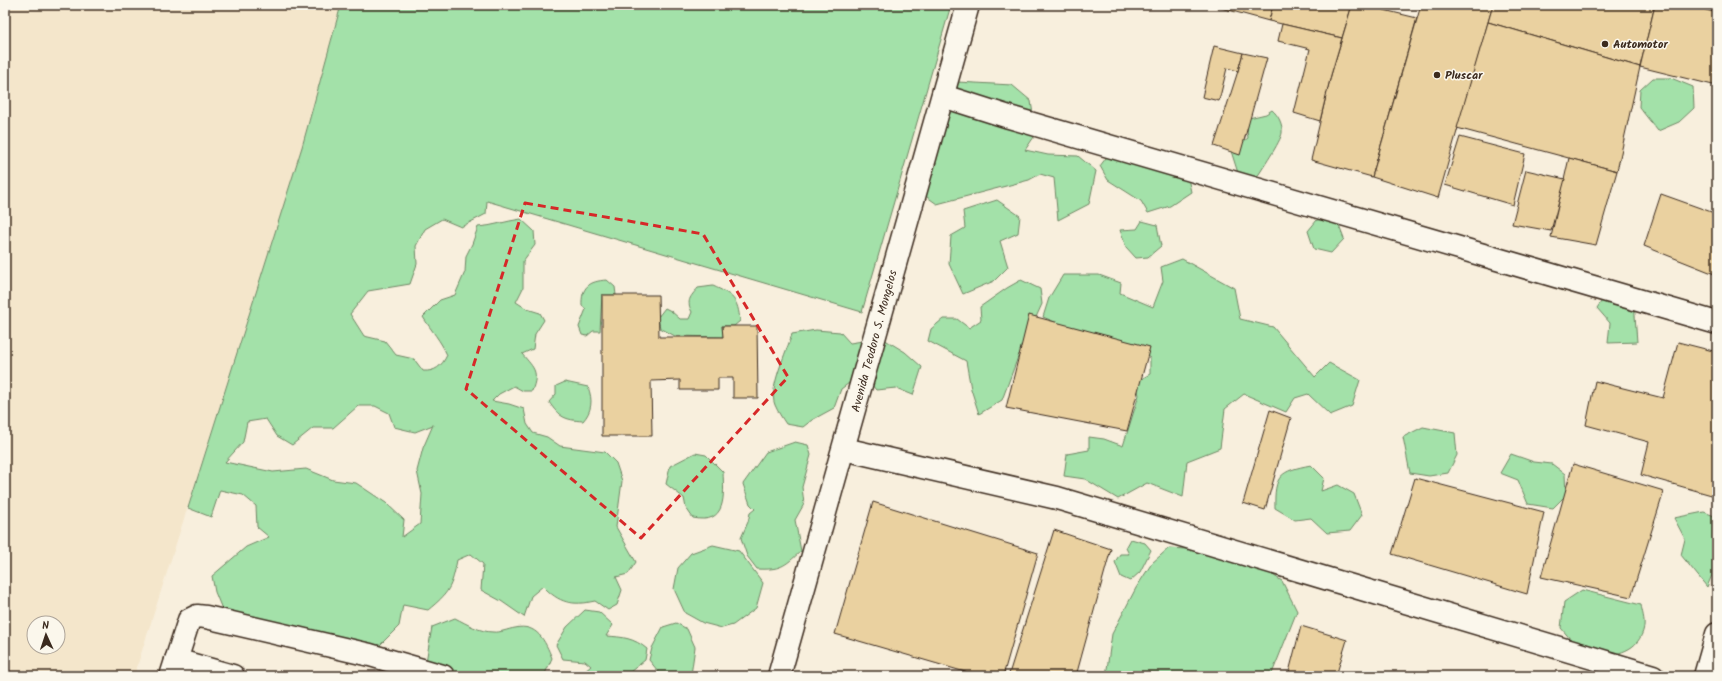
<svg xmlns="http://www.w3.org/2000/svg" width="1722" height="681" font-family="Kalam,sans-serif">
	<rect width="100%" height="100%" fill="#f8efdd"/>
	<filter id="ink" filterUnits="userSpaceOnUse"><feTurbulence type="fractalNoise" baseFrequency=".025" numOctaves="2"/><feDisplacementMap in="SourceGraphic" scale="8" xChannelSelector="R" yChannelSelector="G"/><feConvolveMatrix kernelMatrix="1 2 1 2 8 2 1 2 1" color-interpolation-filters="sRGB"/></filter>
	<g filter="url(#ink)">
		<path fill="#f4e6cb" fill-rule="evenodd" d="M 5,5 L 341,5 L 302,147 L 134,676 L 5,676 ZM 34,623 L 58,623 L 58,647 L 34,647 Z"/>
		<g fill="#a3e1a9" stroke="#6f8664" fill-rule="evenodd">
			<path d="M 341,5 L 951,5 L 862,312 L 487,201 L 486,214 L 461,227 L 442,219 L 425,229 L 416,246 L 417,264 L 410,284 L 368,291 L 350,314 L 364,336 L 385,341 L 396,355 L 414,359 L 423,371 C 435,372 442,366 447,355 C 441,341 431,330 423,317 L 440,300 L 455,295 L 465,272 L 466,256 L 472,244 L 478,227 C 493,226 506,221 521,219 L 534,231 L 535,245 L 523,261 L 523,288 L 516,302 L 527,309 L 540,313 L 544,320 L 535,334 L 533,349 L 522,354 C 535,369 539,372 532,391 L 523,391 L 514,386 L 499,394 L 492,401 L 509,404 L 524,409 L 527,424 L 533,433 L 547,437 L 560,446 L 605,452 L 616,463 L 622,481 L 616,527 L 636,562 L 628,574 L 616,577 L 622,590 L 617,605 L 608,610 L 595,601 C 572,606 559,603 543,586 L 531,596 L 524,617 L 501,601 L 481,590 L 483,564 L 471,554 L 457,560 C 452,587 449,593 428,610 L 403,605 L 399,626 L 370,655 L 224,614 L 215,592 L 212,576 L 246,547 L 269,537 L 257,527 L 256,506 L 243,495 L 220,490 L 211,517 L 188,508 L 302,147 ZM 358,406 L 375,406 L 389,413 L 394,427 L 415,432 L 433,425 L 423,448 L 417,471 L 422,494 L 420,524 L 402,537 L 404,520 L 386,503 L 356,483 L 333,480 L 306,469 L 273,472 L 225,462 L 243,442 L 247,422 L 266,419 L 277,436 L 292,445 L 313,428 L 333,428 Z"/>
			<path d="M 1653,78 L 1671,78 L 1693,87 L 1694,108 L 1679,122 L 1658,131 L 1639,107 L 1640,90 Z"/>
			<path d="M 957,82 L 1012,85 L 1031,101 L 1036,134 L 1025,150 L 1048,155 L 1078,156 L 1096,171 L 1089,204 L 1058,220 L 1054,178 L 1040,174 L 1029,180 L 937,204 L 913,187 L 942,124 L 952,111 Z"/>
			<path d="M 1272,110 C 1278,115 1283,124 1282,133 C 1281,141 1261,171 1255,180 L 1238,173 L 1231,151 L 1248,138 L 1247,131 L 1249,118 L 1266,114 Z"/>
			<path d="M 1109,154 L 1184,160 L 1191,192 L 1170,206 L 1148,213 L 1141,201 L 1108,180 L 1100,166 Z"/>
			<path d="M 997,200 L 1020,216 L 1018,233 L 1000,241 L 1008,267 L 994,281 L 963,294 L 949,264 L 951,236 L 965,228 L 963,211 Z"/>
			<path d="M 1336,218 L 1344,239 L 1331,253 L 1314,249 L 1308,231 L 1317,220 Z"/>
			<path d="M 1142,221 L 1157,225 L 1161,246 L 1148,257 L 1136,258 L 1126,247 L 1120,230 L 1137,229 Z"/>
			<path d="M 1182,259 L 1234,288 L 1240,319 L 1273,327 L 1315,377 L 1329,363 L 1360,380 L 1352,406 L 1330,415 L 1308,394 L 1295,398 L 1286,412 L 1244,394 L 1225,409 L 1220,448 L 1187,461 L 1183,497 L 1147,483 L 1118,499 L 1085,479 L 1064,476 L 1067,454 L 1089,450 L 1089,437 L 1104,439 L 1123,446 L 1139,395 L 1136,382 L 1150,374 L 1150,358 L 1142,353 L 1081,333 L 1043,317 L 1049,298 L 1063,275 L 1099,275 L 1121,283 L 1120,293 L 1153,307 L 1163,281 L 1161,267 Z"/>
			<path d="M 607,280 L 615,287 L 616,295 L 602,295 L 600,331 L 593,331 L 587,336 L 582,335 L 579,327 L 586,309 L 582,306 C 581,287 589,281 607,280 Z"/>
			<path d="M 1021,280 L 1040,289 L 1042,304 L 1018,357 L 1002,400 L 979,414 L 971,389 L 966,361 L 928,341 L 931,329 L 943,319 L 957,319 L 969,328 L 981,320 L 980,307 L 1007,288 Z"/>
			<path d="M 713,286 C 733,295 738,299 740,321 L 734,326 L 723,326 L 723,337 L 675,336 L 660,328 L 658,317 L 665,308 L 671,311 L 680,319 L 689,319 L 692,312 C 686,301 690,297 698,288 Z"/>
			<path d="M 1605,296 L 1634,302 L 1637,342 L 1608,343 L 1610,323 L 1597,308 Z"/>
			<path d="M 816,330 L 840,332 L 850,343 L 882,338 L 905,352 L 922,367 L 913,395 L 896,388 L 876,390 L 860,370 L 856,361 L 853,380 L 841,389 L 834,408 L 812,420 L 803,427 L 786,424 C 782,418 778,412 775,405 C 768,389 787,351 792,334 Z"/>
			<path d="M 565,382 L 588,387 C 593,400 592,411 583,421 C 565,420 559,417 549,402 L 556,394 L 556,386 Z"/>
			<path d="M 1423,427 L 1455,433 L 1457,455 L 1448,473 L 1429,476 L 1410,473 L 1403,437 Z"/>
			<path d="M 795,442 L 808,445 L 811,455 L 802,487 L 804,504 L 795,520 L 801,551 C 784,567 780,570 757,569 L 747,556 L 741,538 L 748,522 L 750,513 L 755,509 L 750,504 L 743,484 L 766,452 Z"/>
			<path d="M 695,453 L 706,455 L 723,472 C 724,496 727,525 693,518 L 686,508 L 684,498 L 666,484 L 670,466 Z"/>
			<path d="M 1511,454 L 1534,462 L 1552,464 L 1565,474 L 1566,495 L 1553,508 L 1528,504 L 1518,480 L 1500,473 Z"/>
			<path d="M 1311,465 L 1324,478 L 1321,491 L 1338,485 L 1354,494 L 1362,515 L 1350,531 L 1327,533 L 1311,518 L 1295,520 L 1275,508 C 1274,475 1280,471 1311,465 Z"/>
			<path d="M 1704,512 L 1717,517 L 1717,563 L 1707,587 L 1681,555 L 1685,539 L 1674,518 Z"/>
			<path d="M 1131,539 L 1145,543 L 1151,550 L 1140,572 L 1130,581 L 1121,577 L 1115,562 L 1120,554 L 1129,554 L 1126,548 Z"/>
			<path d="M 713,545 L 739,551 L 763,583 L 756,608 L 733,625 L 722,628 L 703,623 L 685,613 L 674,589 L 678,568 L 691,553 Z"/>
			<path d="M 1169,548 L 1237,552 L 1282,581 L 1297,611 L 1271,676 L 1106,676 L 1112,634 L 1136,588 L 1152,563 Z"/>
			<path d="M 1582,590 L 1641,605 C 1642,611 1645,620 1644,627 C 1639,652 1617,654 1595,658 L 1577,647 L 1561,628 L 1564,602 Z"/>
			<path d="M 585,610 L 599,612 L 613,625 L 606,636 C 623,637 634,638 647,649 L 645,660 L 630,672 L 631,676 L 584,676 L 584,672 L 591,666 L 585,661 L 563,659 L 556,645 L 567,627 Z"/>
			<path d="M 455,618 C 467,624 480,632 493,632 C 500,633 508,629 515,628 C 537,623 545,641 552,658 L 544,676 L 472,676 L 448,671 L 426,662 L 432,627 Z"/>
			<path d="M 676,623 L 687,629 L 695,647 L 691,675 L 692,676 L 662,676 L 649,660 L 652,648 L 663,627 Z"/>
		</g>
		<g fill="#ead1a0" stroke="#3b2a1e">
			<path d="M 1210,5 L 1273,5 L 1269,21 Z"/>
			<path d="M 1273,5 L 1352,5 L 1342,38 L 1269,21 Z"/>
			<path d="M 1352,5 L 1363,5 L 1417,18 L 1372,177 L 1311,160 L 1331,75 Z"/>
			<path d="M 1421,5 L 1493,5 L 1438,198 L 1372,177 Z"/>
			<path d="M 1493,5 L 1655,5 L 1640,67 L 1488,22 Z"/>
			<path d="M 1655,5 L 1688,5 L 1717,13 L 1717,86 L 1640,67 Z"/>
			<path d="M 1488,22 L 1640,67 L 1617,171 L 1457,128 Z"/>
			<path d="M 1282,24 L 1342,38 L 1331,75 L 1320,121 L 1294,113 L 1310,49 L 1278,41 Z"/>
			<path d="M 1214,46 L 1243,53 L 1238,71 L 1227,68 L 1219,101 L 1202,97 Z"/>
			<path d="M 1243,53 L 1267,58 L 1240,155 L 1214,146 L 1238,71 Z"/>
			<path d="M 1460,137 L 1525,154 L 1513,205 L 1445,185 Z"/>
			<path d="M 1569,158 L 1617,171 L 1596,245 L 1551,237 Z"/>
			<path d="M 1526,170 L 1565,179 L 1551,231 L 1512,224 Z"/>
			<path d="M 1661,194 L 1717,214 L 1717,275 L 1644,246 Z"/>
			<path d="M 602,295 L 658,295 L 659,337 L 723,337 L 722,326 L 757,326 L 758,398 L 733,398 L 733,378 L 718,378 L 718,390 L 680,390 L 680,380 L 651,381 L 652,436 L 602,436 Z"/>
			<path d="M 1029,315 L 1150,347 L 1127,431 L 1006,408 Z"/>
			<path d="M 1678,342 L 1717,352 L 1717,487 L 1715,496 L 1641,475 L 1649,442 L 1586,425 L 1595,381 L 1663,398 Z"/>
			<path d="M 1270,410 L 1291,418 L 1265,510 L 1243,503 Z"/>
			<path d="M 1573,464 L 1664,491 L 1631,597 L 1541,577 Z"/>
			<path d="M 1415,478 L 1544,512 L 1527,594 L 1392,554 Z"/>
			<path d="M 873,502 L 1038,553 L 1003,676 L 979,676 L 835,634 Z"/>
			<path d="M 1054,530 L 1111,549 L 1076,676 L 1016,676 L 1009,674 Z"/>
			<path d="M 1301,626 L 1347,640 L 1336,676 L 1288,676 Z"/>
		</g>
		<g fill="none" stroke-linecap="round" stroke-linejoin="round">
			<g stroke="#3b2a1e" stroke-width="25">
				<g id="minor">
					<path d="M 943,96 L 1009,117 L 1717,323"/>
					<path d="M 844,449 L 1057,498 L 1653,676"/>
					<path d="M 176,660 L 233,676"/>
					<path d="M 171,676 L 189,620 L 197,616 L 206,617 L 370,655 L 443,676"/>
					<path d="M 779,676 L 968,5"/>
					<path d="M 1705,676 L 1717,634"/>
				</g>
			</g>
			<use href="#minor" stroke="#fbf7ec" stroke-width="22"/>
		</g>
	</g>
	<path fill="none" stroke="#d62828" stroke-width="3" stroke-dasharray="8 5" stroke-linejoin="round" d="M 525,203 L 703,234 L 788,377 L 641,538 L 466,389 Z"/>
	<g fill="#3b2a1e" stroke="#fbf7ec" stroke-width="1.5">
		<circle cx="1605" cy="44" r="4"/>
		<circle cx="1437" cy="75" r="4"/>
	</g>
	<g text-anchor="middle" stroke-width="3" stroke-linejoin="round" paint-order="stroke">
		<g font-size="12" font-weight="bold" fill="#3b2a1e" stroke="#fbf7ec" text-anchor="start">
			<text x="1613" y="48">Automotor</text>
			<text x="1445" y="79">Pluscar</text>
		</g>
		<g font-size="12" fill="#3b2a1e" stroke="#fbf7ec">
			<text transform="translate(874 341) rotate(-75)" y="4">Avenida Teodoro S. Mongelos</text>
		</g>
	</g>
	<rect width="1722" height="681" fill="none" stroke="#fbf7ec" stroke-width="20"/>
	<rect x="10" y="10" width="1702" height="661" fill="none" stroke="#3b2a1e" stroke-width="1.5" filter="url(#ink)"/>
	<g transform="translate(46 635) rotate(357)"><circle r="19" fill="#fbf7ec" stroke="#aea59a"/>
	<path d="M0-3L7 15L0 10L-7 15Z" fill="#3b2a1e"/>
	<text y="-6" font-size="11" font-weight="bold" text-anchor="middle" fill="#3b2a1e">N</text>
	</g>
</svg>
